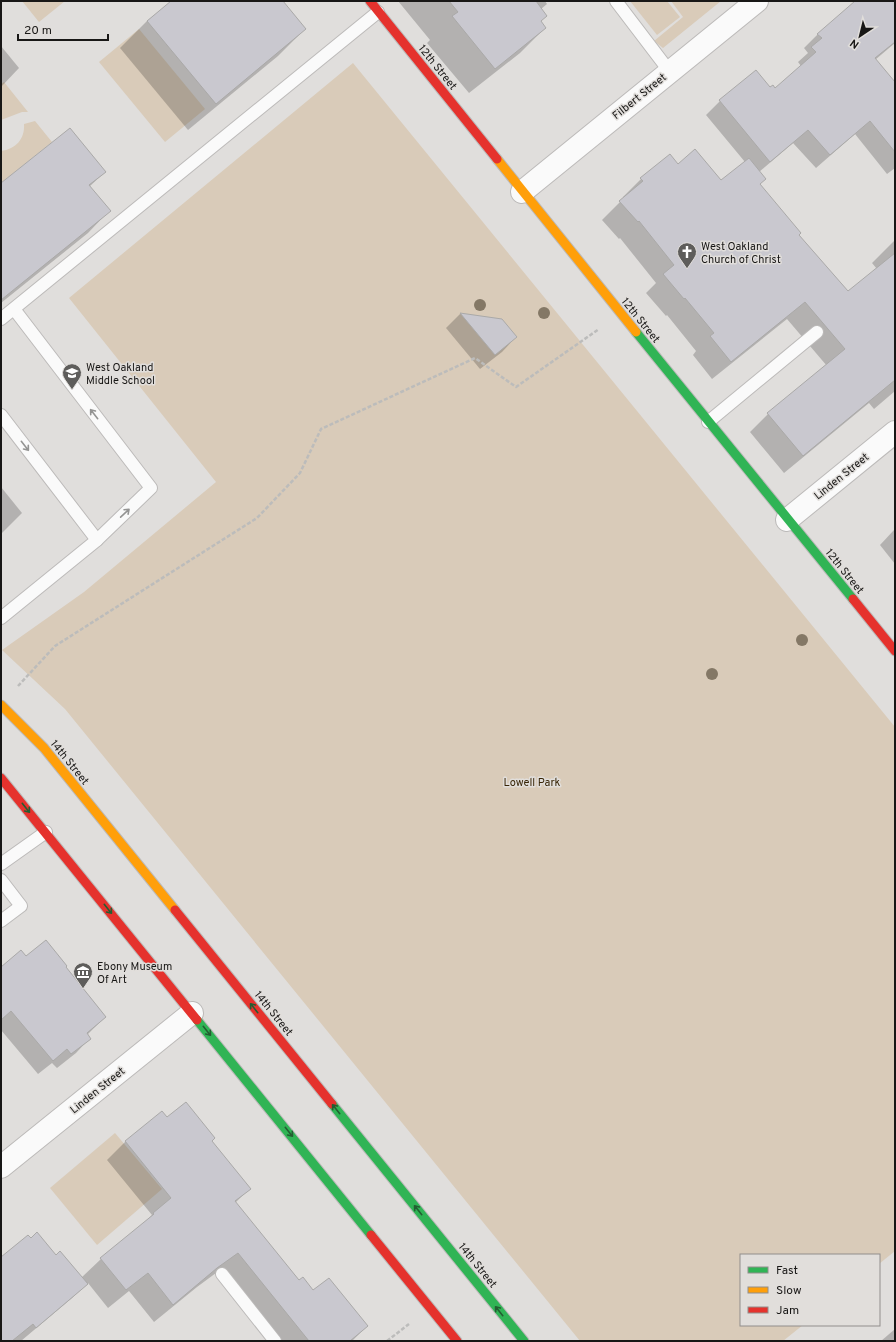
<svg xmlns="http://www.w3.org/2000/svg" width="896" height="1342" font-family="Overpass,sans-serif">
	<rect width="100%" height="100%" fill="#e0dedc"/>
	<g fill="#d9cbb9">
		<path d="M 22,1 L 65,1 L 39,22 Z"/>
		<path d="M 630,1 L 667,1 L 680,17 L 657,35 Z"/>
		<path d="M 671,1 L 721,1 L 663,48 L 654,41 L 683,17 Z"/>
		<path d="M 139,29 L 205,109 L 165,142 L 99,62 Z"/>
		<path d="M 353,63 L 895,727 L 895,1251 L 879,1264 L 879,1255 L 741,1255 L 741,1325 L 803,1325 L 783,1341 L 580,1341 L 284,978 L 65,709 L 2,650 L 84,592 L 216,482 L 69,298 Z"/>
		<path d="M 4,82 L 28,112 L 22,112 L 1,120 L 1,84 Z"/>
		<path d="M 35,121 L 52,142 L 1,183 L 1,151 C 16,149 25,139 24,124 Z"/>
		<path d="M 115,1133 L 162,1189 L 97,1245 L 50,1188 Z"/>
	</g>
	<g fill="#0003">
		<path d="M 172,1 L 282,1 L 305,29 L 278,56 L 188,130 L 120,48 L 147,21 Z"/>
		<path d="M 398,1 L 545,1 L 547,4 L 541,9 L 540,21 L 545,28 L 520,53 L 469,93 L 427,43 L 430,40 Z"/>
		<path d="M 857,1 L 895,1 L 895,43 L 875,60 L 895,84 L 895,168 L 887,174 L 855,134 L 816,168 L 793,143 L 759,172 L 759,184 L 798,235 L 848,293 L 877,269 L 872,263 L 895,240 L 895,391 L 874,409 L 869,403 L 784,473 L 750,432 L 768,414 L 827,366 L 787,319 L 712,379 L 693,355 L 696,351 L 667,315 L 666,316 L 646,293 L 656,283 L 620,238 L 619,239 L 602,220 L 624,198 L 623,197 L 641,179 L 678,165 L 721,181 L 745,162 L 706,115 L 720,101 L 770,89 L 775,89 L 801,66 L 798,62 L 808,53 L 804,48 L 818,34 Z"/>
		<path d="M 1,46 L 19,68 L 1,87 Z"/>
		<path d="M 105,172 L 89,187 L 109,211 L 88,233 L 1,303 L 1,185 Z"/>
		<path d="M 460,314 L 502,320 L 516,337 L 502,352 L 480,369 L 446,328 Z"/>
		<path d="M 1,487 L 22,513 L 1,534 Z"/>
		<path d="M 894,530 L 895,530 L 895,564 L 880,545 Z"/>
		<path d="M 26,958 L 64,967 L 105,1017 L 87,1035 L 90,1038 L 76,1053 L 57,1068 L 52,1063 L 38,1074 L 1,1030 L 1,968 Z"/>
		<path d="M 167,1118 L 211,1141 L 249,1189 L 235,1203 L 299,1282 L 367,1326 L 352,1341 L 276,1341 L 220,1270 L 197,1287 L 154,1322 L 129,1291 L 108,1308 L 88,1283 L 72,1298 L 21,1341 L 1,1341 L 1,1258 L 56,1256 L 81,1278 L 101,1259 L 142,1225 L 152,1215 L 107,1160 L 126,1141 Z"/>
		<path d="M 895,1329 L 895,1341 L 881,1341 Z"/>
	</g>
	<g fill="#c9c8cf" stroke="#aaa9a8">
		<path d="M 171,1 L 283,1 L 306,29 L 216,104 L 147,21 Z"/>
		<path d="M 449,1 L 536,1 L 547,16 L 541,21 L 546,28 L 495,69 L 452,16 L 458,12 Z"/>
		<path d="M 855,1 L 895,1 L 895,42 L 875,58 L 895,82 L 895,152 L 870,121 L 830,155 L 808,130 L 770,162 L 719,100 L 756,70 L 770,87 L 773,85 L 775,88 L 816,52 L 811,47 L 822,38 L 817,34 Z"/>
		<path d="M 70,128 L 106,172 L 89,185 L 111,211 L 1,300 L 1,183 Z"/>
		<path d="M 695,149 L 721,180 L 749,158 L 766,179 L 760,184 L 801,233 L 799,235 L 848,291 L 895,253 L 895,380 L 803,456 L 767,413 L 845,349 L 805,302 L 731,362 L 710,336 L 714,333 L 685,298 L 684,299 L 663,274 L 674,265 L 639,221 L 638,222 L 619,201 L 643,181 L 640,178 L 670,154 L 678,164 Z"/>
		<path d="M 460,313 L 502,319 L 517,337 L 495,355 Z"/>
		<path d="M 46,940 L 67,966 L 66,967 L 106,1017 L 87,1033 L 91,1039 L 71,1054 L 67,1049 L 53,1061 L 11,1011 L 1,1020 L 1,967 L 21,950 L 26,956 Z"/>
		<path d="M 186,1102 L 215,1138 L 212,1141 L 251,1189 L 235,1201 L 299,1280 L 303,1277 L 313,1290 L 329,1278 L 368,1326 L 350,1341 L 309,1341 L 238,1253 L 217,1268 L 173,1305 L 148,1273 L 126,1290 L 100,1258 L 154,1214 L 153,1213 L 171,1198 L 125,1141 L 162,1111 L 167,1117 Z"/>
		<path d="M 37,1232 L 56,1255 L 60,1251 L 88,1284 L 36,1328 L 33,1324 L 12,1341 L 1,1341 L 1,1257 L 28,1235 L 31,1238 Z"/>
	</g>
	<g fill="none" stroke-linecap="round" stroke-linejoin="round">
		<g stroke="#bcbab9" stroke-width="14">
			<g id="lane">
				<path d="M 616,1 L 670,72"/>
				<path d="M 1,319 L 378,12"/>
				<path d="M 1,415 L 97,540"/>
				<path d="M 708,422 L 817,332"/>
				<path d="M 1,618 L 97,540 L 151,488 L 14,309"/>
				<path d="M 1,864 L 46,832"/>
				<path d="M 1,880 L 21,906 L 1,921"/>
				<path d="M 222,1274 L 275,1341"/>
			</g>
		</g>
		<g stroke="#bcbab9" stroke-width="24">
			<g id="street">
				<path d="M 522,192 L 757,1"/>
				<path d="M 787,520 L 895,432"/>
				<path d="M 1,1167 L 192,1013"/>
			</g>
		</g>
		<g stroke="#bcbab9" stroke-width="11">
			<g id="fast">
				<path d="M 636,332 L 853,599"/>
				<path d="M 197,1020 L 371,1235"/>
				<path d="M 332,1104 L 524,1341"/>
			</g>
		</g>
		<g stroke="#bcbab9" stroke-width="11">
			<g id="slow">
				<path d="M 497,159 L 636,332"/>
				<path d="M 1,705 L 44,748 L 175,910"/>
			</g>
		</g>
		<g stroke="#bcbab9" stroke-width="11">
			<g id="jam">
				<path d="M 370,1 L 497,159"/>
				<path d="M 853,599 L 895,651"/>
				<path d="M 1,778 L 197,1020"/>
				<path d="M 175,910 L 332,1104"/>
				<path d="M 371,1235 L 457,1341"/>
			</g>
		</g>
		<g stroke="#bcbcbb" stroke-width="2.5" stroke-dasharray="4 2" stroke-linecap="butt">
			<path d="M 18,686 L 55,646 L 257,518 L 300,473 L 321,429 L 475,358 L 516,387 L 599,329"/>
			<path d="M 387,1341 L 409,1324"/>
		</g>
		<use href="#lane" stroke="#fafafa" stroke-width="12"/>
		<use href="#street" stroke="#fafafa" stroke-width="22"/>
		<use href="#fast" stroke="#30b455" stroke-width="9"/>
		<use href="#slow" stroke="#ff9f0a" stroke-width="9"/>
		<use href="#jam" stroke="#e5322d" stroke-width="9"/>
	</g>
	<g fill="#847866">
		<circle cx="480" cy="305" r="6"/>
		<circle cx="544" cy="313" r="6"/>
		<circle cx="802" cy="640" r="6"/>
		<circle cx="712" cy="674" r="6"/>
	</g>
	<defs><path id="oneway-shaft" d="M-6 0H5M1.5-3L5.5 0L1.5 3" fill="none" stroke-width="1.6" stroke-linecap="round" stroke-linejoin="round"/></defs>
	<g stroke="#949493">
		<use href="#oneway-shaft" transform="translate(94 414) rotate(-128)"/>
		<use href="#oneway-shaft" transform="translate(25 446) rotate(52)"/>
		<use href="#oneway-shaft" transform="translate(125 513) rotate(-43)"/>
	</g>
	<g stroke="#235e32">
		<use href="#oneway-shaft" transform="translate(26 808) rotate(51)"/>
		<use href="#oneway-shaft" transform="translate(108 909) rotate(51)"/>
		<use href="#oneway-shaft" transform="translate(254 1008) rotate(-129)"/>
		<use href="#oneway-shaft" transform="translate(207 1031) rotate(51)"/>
		<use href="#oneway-shaft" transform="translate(336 1109) rotate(-129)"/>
		<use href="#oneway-shaft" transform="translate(289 1132) rotate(51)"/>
		<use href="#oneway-shaft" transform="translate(418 1210) rotate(-129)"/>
		<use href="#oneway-shaft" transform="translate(499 1311) rotate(-129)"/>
	</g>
	<defs>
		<g id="church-pin" transform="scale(1)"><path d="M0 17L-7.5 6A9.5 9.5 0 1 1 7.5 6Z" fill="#5e5d5b" stroke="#e1dedb"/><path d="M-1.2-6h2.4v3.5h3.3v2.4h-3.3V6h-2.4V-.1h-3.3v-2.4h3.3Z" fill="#fff"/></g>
		<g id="school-pin" transform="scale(1)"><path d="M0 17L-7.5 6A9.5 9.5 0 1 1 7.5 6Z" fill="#5e5d5b" stroke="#e1dedb"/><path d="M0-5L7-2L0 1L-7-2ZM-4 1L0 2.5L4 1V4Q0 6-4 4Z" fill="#fff"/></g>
		<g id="museum-pin" transform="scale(1)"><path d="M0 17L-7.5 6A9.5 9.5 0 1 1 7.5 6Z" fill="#5e5d5b" stroke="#e1dedb"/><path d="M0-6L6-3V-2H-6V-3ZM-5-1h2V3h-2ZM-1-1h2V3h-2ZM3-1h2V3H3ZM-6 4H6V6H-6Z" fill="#fff"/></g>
	</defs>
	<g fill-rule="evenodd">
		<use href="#church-pin" x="687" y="252"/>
		<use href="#school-pin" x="72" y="373"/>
		<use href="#museum-pin" x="83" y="972"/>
	</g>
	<g text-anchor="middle" stroke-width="3" stroke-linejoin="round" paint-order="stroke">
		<g font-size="11" fill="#181716" stroke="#e1dedb">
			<text transform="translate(438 67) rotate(51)" y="4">12th Street</text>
			<text transform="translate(639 96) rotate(-39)" y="4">Filbert Street</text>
			<text transform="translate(641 320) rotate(51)" y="4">12th Street</text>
			<text transform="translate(841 476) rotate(-39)" y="4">Linden Street</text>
			<text transform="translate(845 571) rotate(51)" y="4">12th Street</text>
			<text transform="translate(70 762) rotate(51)" y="4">14th Street</text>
			<text transform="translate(274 1013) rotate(51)" y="4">14th Street</text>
			<text transform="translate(97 1090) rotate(-39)" y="4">Linden Street</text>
			<text transform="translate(478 1265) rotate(51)" y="4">14th Street</text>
		</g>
		<g font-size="11" fill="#181716" stroke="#e1dedb" text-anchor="start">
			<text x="701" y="250">West Oakland<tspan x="701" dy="13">Church of Christ</tspan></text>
			<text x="86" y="371">West Oakland<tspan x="86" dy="13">Middle School</tspan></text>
			<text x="97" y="970">Ebony Museum<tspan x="97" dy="13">Of Art</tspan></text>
		</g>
		<g font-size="11" fill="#382506" stroke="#e1dedb">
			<text x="532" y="786">Lowell Park</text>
		</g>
	</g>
	<rect width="896" height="1342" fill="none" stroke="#181716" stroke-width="4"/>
	<rect x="740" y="1254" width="140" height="72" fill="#e1dedb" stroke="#918e8c"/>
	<rect x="748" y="1267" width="20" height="6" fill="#30b455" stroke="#918e8c"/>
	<text x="776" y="1274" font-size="12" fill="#181716">Fast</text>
	<rect x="748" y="1287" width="20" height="6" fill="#ff9f0a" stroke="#918e8c"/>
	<text x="776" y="1294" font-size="12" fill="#181716">Slow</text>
	<rect x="748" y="1307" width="20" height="6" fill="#e5322d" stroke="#918e8c"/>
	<text x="776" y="1314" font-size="12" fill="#181716">Jam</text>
	<g transform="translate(860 36) rotate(215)" stroke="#e1dedb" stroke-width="3" paint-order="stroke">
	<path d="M0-3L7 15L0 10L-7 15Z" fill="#181716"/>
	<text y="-6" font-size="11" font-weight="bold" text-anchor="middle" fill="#181716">N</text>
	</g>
	<path d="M18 34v6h90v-6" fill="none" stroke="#181716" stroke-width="2"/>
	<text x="24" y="34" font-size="12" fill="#181716" stroke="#e1dedb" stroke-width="3" paint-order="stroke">20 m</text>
</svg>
